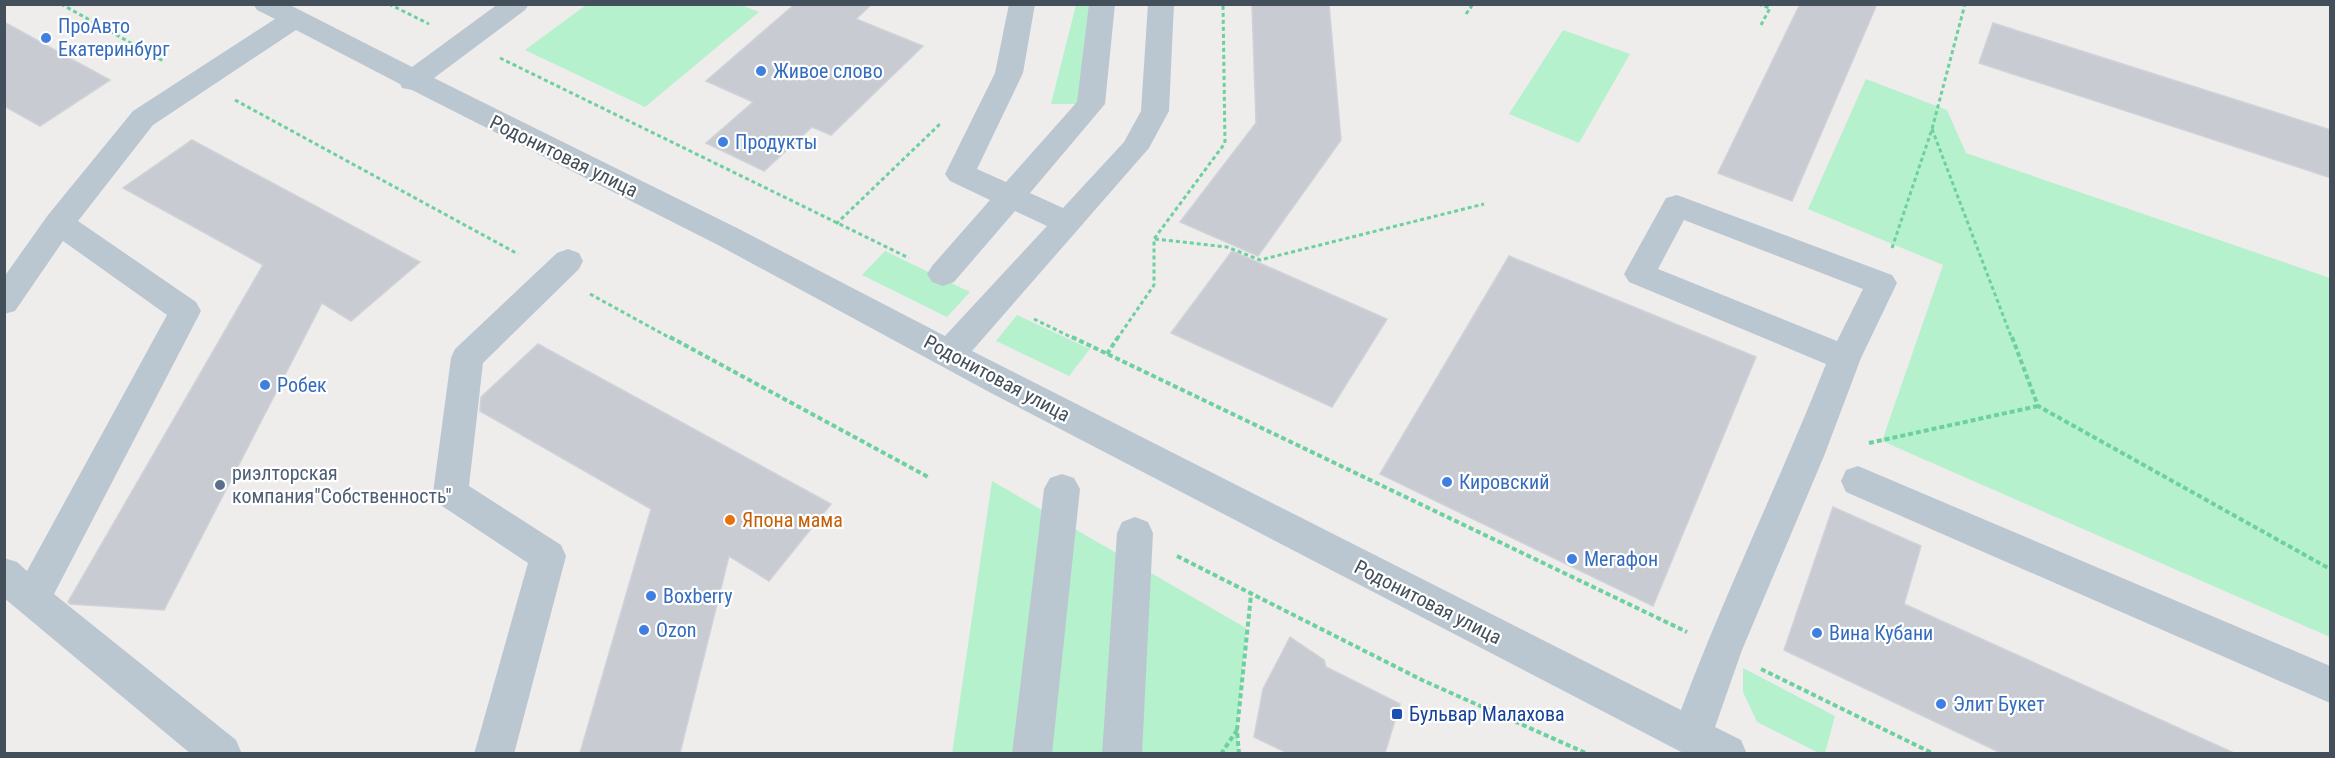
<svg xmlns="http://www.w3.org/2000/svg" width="2335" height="758" font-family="'Roboto Condensed',sans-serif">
	<rect width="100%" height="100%" fill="#efecec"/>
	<g fill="#b6f1cd">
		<path d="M 741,5 L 759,12 L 645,107 L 525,50 L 586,5 Z"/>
		<path d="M 1076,5 L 1105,5 L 1091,104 L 1051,104 Z"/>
		<path d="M 1563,30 L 1630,54 L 1579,143 L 1509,114 Z"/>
		<path d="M 1866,79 L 1947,110 L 1966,153 L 2330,278 L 2330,637 L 1882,441 L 1943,265 L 1808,209 Z"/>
		<path d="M 885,251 L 970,292 L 947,317 L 862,275 Z"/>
		<path d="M 1017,315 L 1090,349 L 1069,376 L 996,341 Z"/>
		<path d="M 992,481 L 1246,628 L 1237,730 L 1239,753 L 952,754 Z"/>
		<path d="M 1743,668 L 1835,716 L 1825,753 L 1819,753 L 1757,722 L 1743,692 Z"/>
	</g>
	<g fill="#c8cbd1" stroke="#cfd2d8" stroke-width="1.5">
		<path d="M 795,4 L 872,4 L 856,19 L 923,46 L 831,135 L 812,127 L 764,171 L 706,143 L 753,102 L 706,81 Z"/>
		<path d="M 1252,4 L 1329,4 L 1341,140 L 1258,256 L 1180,222 L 1256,123 Z"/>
		<path d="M 1800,4 L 1877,4 L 1792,201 L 1718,173 Z"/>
		<path d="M 4,22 L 62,54 L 110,80 L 40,126 L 4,106 Z"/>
		<path d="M 1993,23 L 2331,130 L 2331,178 L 1979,63 Z"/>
		<path d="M 192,140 L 420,262 L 351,321 L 322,303 L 164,610 L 70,604 L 68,602 L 263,265 L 123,188 Z"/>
		<path d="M 1232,251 L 1387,319 L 1332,407 L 1171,333 Z"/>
		<path d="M 1509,256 L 1756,357 L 1653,606 L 1380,474 Z"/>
		<path d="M 538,344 L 831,504 L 769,581 L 729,556 L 680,753 L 580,753 L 651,509 L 480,411 L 481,397 Z"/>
		<path d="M 1833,507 L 1921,546 L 1904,604 L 2234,753 L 2001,753 L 1784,650 Z"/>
		<path d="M 1290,637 L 1324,660 L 1326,667 L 1400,704 L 1385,753 L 1287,753 L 1254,737 L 1263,689 Z"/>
	</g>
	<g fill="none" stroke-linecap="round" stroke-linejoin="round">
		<g stroke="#6cd09f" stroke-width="3" stroke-dasharray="4 3" stroke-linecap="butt">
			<path d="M 61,4 L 165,62"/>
			<path d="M 389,4 L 429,24"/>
			<path d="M 1758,4 L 1770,8 L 1761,25"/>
			<path d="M 1466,14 L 1473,4"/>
			<path d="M 500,58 L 909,258"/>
			<path d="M 235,100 L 518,254"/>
			<path d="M 1932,129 L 2012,339"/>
			<path d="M 836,224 L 941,123"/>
			<path d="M 1155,239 L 1227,247 L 1260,260 L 1484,204"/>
			<path d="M 1892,248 L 1932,129 L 1965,4"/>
			<path d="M 590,294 L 672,339"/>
			<path d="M 1034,319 L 1075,339"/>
			<path d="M 1117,339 L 1154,285 L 1154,239 L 1225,143 L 1223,4"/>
		</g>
		<g stroke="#6cd09f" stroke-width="4" stroke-dasharray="5 3" stroke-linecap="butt">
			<path d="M 670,337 L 930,478"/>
			<path d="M 1072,337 L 1687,632"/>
			<path d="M 2012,337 L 2038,406 L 2330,569"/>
			<path d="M 1107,354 L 1118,337"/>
			<path d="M 1869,443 L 2038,406"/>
			<path d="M 1177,556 L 1422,680 L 1588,754"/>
			<path d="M 1761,669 L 1934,754"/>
			<path d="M 1221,754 L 1237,730"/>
			<path d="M 1239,754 L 1237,730 L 1251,595"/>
		</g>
		<g fill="#bbc7d0" fill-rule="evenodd">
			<path d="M 253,4 L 288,4 L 412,67 L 498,4 L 529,4 L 525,10 L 434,78 L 739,229 L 945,336 L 1047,226 L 1015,211 L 954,282 L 943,286 L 932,282 L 927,274 L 932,266 L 990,200 L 950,181 L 945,174 L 995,73 L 1009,4 L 1035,4 L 1023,73 L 977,169 L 1006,182 L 1077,102 L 1089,4 L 1115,4 L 1105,104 L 1030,193 L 1063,208 L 1124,142 L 1141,111 L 1148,4 L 1174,4 L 1169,111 L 1149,148 L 972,351 L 1681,710 C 1725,593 1780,480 1826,364 L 1629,282 L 1624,274 L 1666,198 L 1677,195 L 1892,275 L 1897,283 L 1861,358 L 1824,456 L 1742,650 L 1715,727 L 1741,740 L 1747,754 L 1685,754 L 991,393 L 718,245 L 412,90 L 402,88 L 400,84 L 296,30 L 153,125 L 78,221 L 196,302 L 201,311 L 54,594 L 236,740 L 242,754 L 191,754 L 4,598 L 4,558 L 17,562 L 27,571 L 167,315 L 63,241 L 15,311 L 4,314 L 4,277 L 48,215 L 133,111 L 275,19 L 257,10 ZM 1684,220 L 1863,289 L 1837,341 L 1658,269 Z"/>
			<path d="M 568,249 L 579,253 L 583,261 L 579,269 L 483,363 L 469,486 L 561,545 L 566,556 L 514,754 L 474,754 L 528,563 L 439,504 L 433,493 L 451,358 L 455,349 L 557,253 Z"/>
			<path d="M 1858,466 L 2330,666 L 2330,703 L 1846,492 L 1841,481 L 1846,470 Z"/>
			<path d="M 1062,474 L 1074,478 L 1080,489 L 1052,754 L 1012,754 L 1044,489 L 1050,478 Z"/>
			<path d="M 1135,517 L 1148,522 L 1153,533 L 1142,754 L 1102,754 L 1117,533 L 1122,522 Z"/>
		</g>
	</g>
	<g fill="#3f7fe0" stroke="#fff" stroke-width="2">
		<circle cx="46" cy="38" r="6"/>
		<circle cx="761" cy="71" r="6"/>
		<circle cx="723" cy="142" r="6"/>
		<circle cx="265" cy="385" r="6"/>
		<circle cx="1447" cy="482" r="6"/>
		<circle cx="1572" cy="559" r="6"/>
		<circle cx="651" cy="596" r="6"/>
		<circle cx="644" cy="630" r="6"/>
		<circle cx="1817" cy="633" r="6"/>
		<circle cx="1941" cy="704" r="6"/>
	</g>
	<circle fill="#5c6f8a" stroke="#fff" stroke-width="2" cx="220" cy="485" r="6"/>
	<circle fill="#e8710a" stroke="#fff" stroke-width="2" cx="730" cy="520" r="6"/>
	<rect fill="#1a4fb4" stroke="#fff" stroke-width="2" x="1391" y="708" width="12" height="12" rx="3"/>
	<g text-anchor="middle" stroke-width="4.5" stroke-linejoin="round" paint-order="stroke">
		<g font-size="20" fill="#366cbe" stroke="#fff" text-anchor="start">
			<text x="58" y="33">ПроАвто<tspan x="58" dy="23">Екатеринбург</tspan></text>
			<text x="773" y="78">Живое слово</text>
			<text x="735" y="149">Продукты</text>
			<text x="277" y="392">Робек</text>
			<text x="1459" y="489">Кировский</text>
			<text x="1584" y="566">Мегафон</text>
			<text x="663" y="603">Boxberry</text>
			<text x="656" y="637">Ozon</text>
			<text x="1829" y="640">Вина Кубани</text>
			<text x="1953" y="711">Элит Букет</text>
		</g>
		<g font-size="20" fill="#434f5a" stroke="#fff">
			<text transform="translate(564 156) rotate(26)" y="7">Родонитовая улица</text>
			<text transform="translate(997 378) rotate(28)" y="7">Родонитовая улица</text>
			<text transform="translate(1428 602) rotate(27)" y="7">Родонитовая улица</text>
		</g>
		<g font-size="20" fill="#4e5e75" stroke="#fff" text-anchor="start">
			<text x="232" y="480">риэлторская<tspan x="232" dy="23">компания"Собственность"</tspan></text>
		</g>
		<g font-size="20" fill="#c56008" stroke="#fff" text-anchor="start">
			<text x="742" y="527">Япона мама</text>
		</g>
		<g font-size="20" fill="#164399" stroke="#fff" text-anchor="start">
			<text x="1409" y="721">Бульвар Малахова</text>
		</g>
	</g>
	<rect width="2335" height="758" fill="none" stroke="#434f5a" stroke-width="12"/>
</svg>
